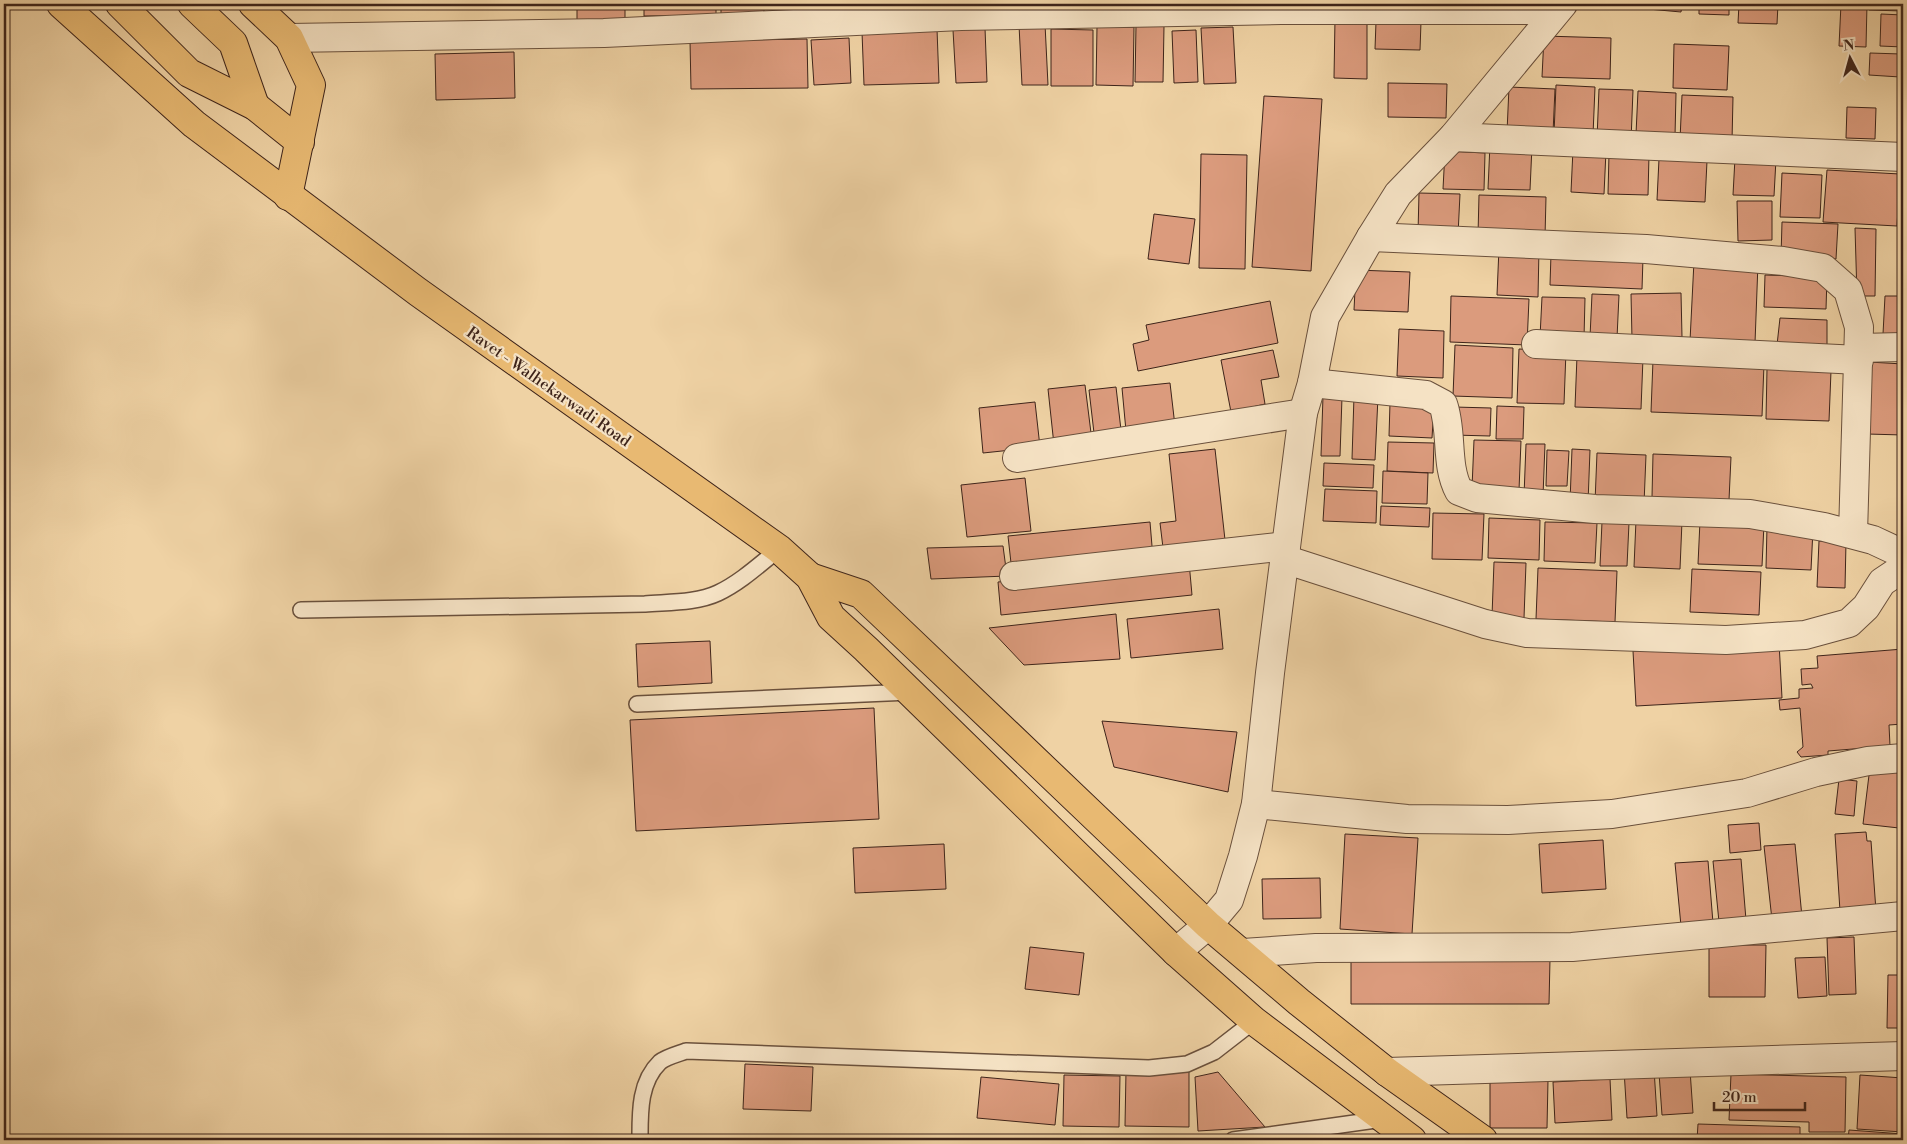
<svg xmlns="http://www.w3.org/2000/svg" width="1907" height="1144" font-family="'Libre Bodoni',serif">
	<rect width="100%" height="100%" fill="#efd2a4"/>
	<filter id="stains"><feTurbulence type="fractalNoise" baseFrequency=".004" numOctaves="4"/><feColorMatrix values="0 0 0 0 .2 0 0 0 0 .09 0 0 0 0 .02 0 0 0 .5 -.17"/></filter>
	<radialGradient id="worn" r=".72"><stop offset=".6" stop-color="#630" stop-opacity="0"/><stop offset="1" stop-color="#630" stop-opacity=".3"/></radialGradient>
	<g fill="#db9b7d" stroke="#3e241a">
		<path d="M 577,4 L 625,4 L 625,20 L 577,21 Z"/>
		<path d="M 644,4 L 716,4 L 716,15 L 644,16 Z"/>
		<path d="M 721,4 L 764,4 L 764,13 L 721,15 Z"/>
		<path d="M 786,4 L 820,4 L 820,11 L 787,12 Z"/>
		<path d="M 830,4 L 897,4 L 898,15 L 831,20 Z"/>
		<path d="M 1637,4 L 1682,4 L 1681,12 L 1637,8 Z"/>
		<path d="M 1699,4 L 1729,4 L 1729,15 L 1699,14 Z"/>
		<path d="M 1739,4 L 1778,4 L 1777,24 L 1738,23 Z"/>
		<path d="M 1841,4 L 1867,4 L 1866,47 L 1839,46 Z"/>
		<path d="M 1869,4 L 1903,4 L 1903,11 L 1869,10 Z"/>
		<path d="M 1881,14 L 1903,15 L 1903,47 L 1880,46 Z"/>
		<path d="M 1335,19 L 1367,20 L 1367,79 L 1334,78 Z"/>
		<path d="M 1376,22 L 1421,22 L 1420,50 L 1375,49 Z"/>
		<path d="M 1045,24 L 1048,85 L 1022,85 L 1019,25 Z"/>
		<path d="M 1136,26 L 1164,26 L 1163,82 L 1135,82 Z"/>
		<path d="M 1097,27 L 1134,27 L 1133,86 L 1096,85 Z"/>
		<path d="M 1233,27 L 1236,83 L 1204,84 L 1201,28 Z"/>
		<path d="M 985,28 L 987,82 L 956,83 L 953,30 Z"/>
		<path d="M 937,29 L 939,83 L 864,85 L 862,32 Z"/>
		<path d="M 1051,29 L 1093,30 L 1093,86 L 1051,86 Z"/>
		<path d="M 1196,30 L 1198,82 L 1174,83 L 1172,31 Z"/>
		<path d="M 1544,36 L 1611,38 L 1610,79 L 1542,77 Z"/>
		<path d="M 849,38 L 851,83 L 814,85 L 811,40 Z"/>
		<path d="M 807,39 L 808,88 L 691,89 L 690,41 Z"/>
		<path d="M 1674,44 L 1729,46 L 1727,90 L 1673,88 Z"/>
		<path d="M 514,52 L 515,98 L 436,100 L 435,54 Z"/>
		<path d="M 1870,53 L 1901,54 L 1900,77 L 1869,75 Z"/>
		<path d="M 1388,83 L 1447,84 L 1446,118 L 1388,117 Z"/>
		<path d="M 1556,85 L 1595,87 L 1593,135 L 1554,134 Z"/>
		<path d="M 1509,87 L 1555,89 L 1553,133 L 1507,132 Z"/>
		<path d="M 1599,89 L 1633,90 L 1631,141 L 1597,139 Z"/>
		<path d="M 1638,91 L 1676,93 L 1675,136 L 1636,134 Z"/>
		<path d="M 1682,95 L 1733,97 L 1732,141 L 1680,140 Z"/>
		<path d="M 1264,96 L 1322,99 L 1311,271 L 1252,267 Z"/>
		<path d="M 1899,105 L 1903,105 L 1903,140 L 1898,139 Z"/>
		<path d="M 1847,107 L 1876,108 L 1875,139 L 1846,138 Z"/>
		<path d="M 1490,144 L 1532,146 L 1530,190 L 1488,189 Z"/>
		<path d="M 1573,149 L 1606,151 L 1604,194 L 1571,192 Z"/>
		<path d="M 1445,151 L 1485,153 L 1484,190 L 1443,189 Z"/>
		<path d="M 1201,154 L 1247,155 L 1245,269 L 1199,268 Z"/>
		<path d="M 1609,154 L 1649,155 L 1648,195 L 1608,194 Z"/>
		<path d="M 1735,158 L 1776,159 L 1774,196 L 1733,195 Z"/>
		<path d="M 1659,159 L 1707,161 L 1705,202 L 1657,200 Z"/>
		<path d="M 1827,170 L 1900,174 L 1897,226 L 1823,222 Z"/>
		<path d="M 1782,173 L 1822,175 L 1820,218 L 1780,217 Z"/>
		<path d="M 1419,193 L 1460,194 L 1458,235 L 1418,233 Z"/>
		<path d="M 1479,195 L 1546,197 L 1545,237 L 1478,235 Z"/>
		<path d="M 1737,201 L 1772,201 L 1772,240 L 1738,241 Z"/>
		<path d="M 1154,214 L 1195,219 L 1189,264 L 1148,259 Z"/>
		<path d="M 1782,222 L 1838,224 L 1836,259 L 1781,257 Z"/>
		<path d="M 1855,228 L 1876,229 L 1875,296 L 1857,296 Z"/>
		<path d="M 1499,248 L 1539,249 L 1538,297 L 1497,295 Z"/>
		<path d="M 1551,254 L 1643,258 L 1642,289 L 1550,285 Z"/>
		<path d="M 1694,261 L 1758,263 L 1755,343 L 1690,341 Z"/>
		<path d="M 1356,270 L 1410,272 L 1408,312 L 1354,310 Z"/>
		<path d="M 1765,275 L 1827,277 L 1826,309 L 1764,307 Z"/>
		<path d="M 1681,293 L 1682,337 L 1632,339 L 1631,294 Z"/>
		<path d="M 1592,294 L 1619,295 L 1617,338 L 1590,337 Z"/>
		<path d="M 1451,296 L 1529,299 L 1527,345 L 1450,342 Z"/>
		<path d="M 1885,296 L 1903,296 L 1903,335 L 1883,334 Z"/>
		<path d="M 1542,297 L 1585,298 L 1584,338 L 1540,337 Z"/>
		<path d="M 1270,301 L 1278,343 L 1138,371 L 1133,344 L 1149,340 L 1146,325 Z"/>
		<path d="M 1780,318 L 1827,320 L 1827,351 L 1777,345 Z"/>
		<path d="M 1399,329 L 1444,331 L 1443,378 L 1397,376 Z"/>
		<path d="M 1455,345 L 1513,348 L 1512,398 L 1453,396 Z"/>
		<path d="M 1519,349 L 1566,351 L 1564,404 L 1517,403 Z"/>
		<path d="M 1273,350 L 1279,377 L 1261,380 L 1265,404 L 1231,412 L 1221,360 Z"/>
		<path d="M 1577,356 L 1643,358 L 1641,409 L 1575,407 Z"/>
		<path d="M 1653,360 L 1764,364 L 1762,416 L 1651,412 Z"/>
		<path d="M 1869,362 L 1903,364 L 1903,435 L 1867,434 Z"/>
		<path d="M 1767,369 L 1831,371 L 1829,421 L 1766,419 Z"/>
		<path d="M 1170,383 L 1175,426 L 1126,431 L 1122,388 Z"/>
		<path d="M 1085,385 L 1092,441 L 1054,445 L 1048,389 Z"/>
		<path d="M 1116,387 L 1121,430 L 1094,433 L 1089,390 Z"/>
		<path d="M 1323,396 L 1342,397 L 1340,456 L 1321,456 Z"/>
		<path d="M 1354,396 L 1378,397 L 1375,460 L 1352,459 Z"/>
		<path d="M 1035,402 L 1040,447 L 983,453 L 979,408 Z"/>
		<path d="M 1390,403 L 1434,405 L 1432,438 L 1389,436 Z"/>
		<path d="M 1497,406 L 1524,407 L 1523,439 L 1496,439 Z"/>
		<path d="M 1454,407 L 1491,408 L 1490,436 L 1453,435 Z"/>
		<path d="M 1474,440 L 1521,441 L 1519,490 L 1472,488 Z"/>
		<path d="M 1388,442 L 1434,443 L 1433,473 L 1387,471 Z"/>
		<path d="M 1526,444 L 1545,444 L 1543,496 L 1524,496 Z"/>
		<path d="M 1215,449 L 1226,549 L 1164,556 L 1160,523 L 1176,521 L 1169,454 Z"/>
		<path d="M 1572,449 L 1590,450 L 1588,503 L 1570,502 Z"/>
		<path d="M 1547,450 L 1569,451 L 1567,486 L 1546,486 Z"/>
		<path d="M 1597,453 L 1646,455 L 1644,504 L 1595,502 Z"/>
		<path d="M 1653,454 L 1731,457 L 1729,500 L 1652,497 Z"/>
		<path d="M 1324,463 L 1374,465 L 1373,488 L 1323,486 Z"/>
		<path d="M 1383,471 L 1428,473 L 1427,504 L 1382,503 Z"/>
		<path d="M 1025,478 L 1031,531 L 967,537 L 961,485 Z"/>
		<path d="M 1325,489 L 1377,491 L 1376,523 L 1323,521 Z"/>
		<path d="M 1381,506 L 1430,508 L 1429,527 L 1380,525 Z"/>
		<path d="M 1433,513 L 1484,514 L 1482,560 L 1432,559 Z"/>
		<path d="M 1489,518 L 1540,520 L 1539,560 L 1488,558 Z"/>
		<path d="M 1636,520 L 1682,521 L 1680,569 L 1634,567 Z"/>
		<path d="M 1700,521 L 1764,524 L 1762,566 L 1698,564 Z"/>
		<path d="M 1150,522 L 1153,558 L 1012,572 L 1008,536 Z"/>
		<path d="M 1545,522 L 1597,523 L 1595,563 L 1544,561 Z"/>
		<path d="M 1602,522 L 1629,523 L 1627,566 L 1600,566 Z"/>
		<path d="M 1767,527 L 1813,529 L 1811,570 L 1766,568 Z"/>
		<path d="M 1819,541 L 1846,542 L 1845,588 L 1817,587 Z"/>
		<path d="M 1003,546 L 1007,576 L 931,579 L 927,548 Z"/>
		<path d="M 1189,562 L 1192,595 L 1001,615 L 998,582 Z"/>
		<path d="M 1494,562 L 1526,563 L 1524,618 L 1492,616 Z"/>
		<path d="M 1538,568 L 1617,571 L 1615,622 L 1536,619 Z"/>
		<path d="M 1692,569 L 1761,572 L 1759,615 L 1690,612 Z"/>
		<path d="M 1219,609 L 1223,649 L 1131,658 L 1127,619 Z"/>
		<path d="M 1116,614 L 1120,659 L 1024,665 L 989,628 Z"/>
		<path d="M 710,641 L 712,683 L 638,687 L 636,644 Z"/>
		<path d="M 1779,642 L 1782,698 L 1636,706 L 1633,651 Z"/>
		<path d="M 1903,649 L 1903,724 L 1889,725 L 1890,746 L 1828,751 L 1828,755 L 1801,757 L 1797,752 L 1803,747 L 1800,708 L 1780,710 L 1779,700 L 1799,698 L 1799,689 L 1813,688 L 1811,684 L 1802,685 L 1801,669 L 1818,668 L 1817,656 Z"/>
		<path d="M 874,708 L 879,819 L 636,831 L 630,720 Z"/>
		<path d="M 1102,721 L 1237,732 L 1228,792 L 1114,767 Z"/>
		<path d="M 1870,767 L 1903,770 L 1903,791 L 1899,828 L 1863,824 Z"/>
		<path d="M 1839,779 L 1857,781 L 1854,816 L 1835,814 Z"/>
		<path d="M 1759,823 L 1761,850 L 1730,853 L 1728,825 Z"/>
		<path d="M 1866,832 L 1867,841 L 1871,841 L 1876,911 L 1840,911 L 1835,834 Z"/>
		<path d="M 1345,834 L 1418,838 L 1412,934 L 1340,929 Z"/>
		<path d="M 1603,840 L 1606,889 L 1542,893 L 1539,844 Z"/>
		<path d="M 944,844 L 946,889 L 855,893 L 853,848 Z"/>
		<path d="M 1795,844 L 1802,917 L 1772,920 L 1764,846 Z"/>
		<path d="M 1741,859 L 1746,920 L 1719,922 L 1713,861 Z"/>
		<path d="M 1708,861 L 1713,923 L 1681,926 L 1675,863 Z"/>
		<path d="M 1320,878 L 1321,918 L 1263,919 L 1262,879 Z"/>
		<path d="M 1854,937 L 1856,994 L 1829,995 L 1827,938 Z"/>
		<path d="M 1709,945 L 1766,945 L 1765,997 L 1709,997 Z"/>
		<path d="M 1030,947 L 1084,953 L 1079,995 L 1025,989 Z"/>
		<path d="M 1825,957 L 1827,996 L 1798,998 L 1795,958 Z"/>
		<path d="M 1351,959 L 1550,959 L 1549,1004 L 1351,1004 Z"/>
		<path d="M 1888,975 L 1903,975 L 1903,1028 L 1887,1028 Z"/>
		<path d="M 745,1064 L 813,1067 L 811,1111 L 743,1109 Z"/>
		<path d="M 1654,1069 L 1657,1116 L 1627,1118 L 1624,1070 Z"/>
		<path d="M 1690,1070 L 1693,1113 L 1662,1115 L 1659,1073 Z"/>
		<path d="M 1126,1071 L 1189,1072 L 1189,1127 L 1125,1126 Z"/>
		<path d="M 1218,1072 L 1265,1127 L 1198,1131 L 1195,1077 Z"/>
		<path d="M 1731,1074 L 1846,1077 L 1845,1132 L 1809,1132 L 1809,1122 L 1729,1120 Z"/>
		<path d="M 1064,1075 L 1120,1076 L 1119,1127 L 1063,1126 Z"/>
		<path d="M 1860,1075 L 1903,1078 L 1903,1132 L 1857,1129 Z"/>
		<path d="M 981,1077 L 1059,1084 L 1055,1125 L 977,1118 Z"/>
		<path d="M 1610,1079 L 1612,1120 L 1555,1123 L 1553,1082 Z"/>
		<path d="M 1490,1080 L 1548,1080 L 1547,1128 L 1490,1128 Z"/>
		<path d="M 1698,1124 L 1800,1127 L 1800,1140 L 1697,1140 Z"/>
		<path d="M 1849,1130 L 1903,1134 L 1903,1140 L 1848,1140 Z"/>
	</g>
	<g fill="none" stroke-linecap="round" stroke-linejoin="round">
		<g stroke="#6a503c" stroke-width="18">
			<g id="service">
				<path d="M 301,610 L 645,604 C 668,602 697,603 718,593 C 741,582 760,564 779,549"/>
				<path d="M 637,704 L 910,692"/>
				<path d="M 640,1140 C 640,1113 639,1082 660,1062 C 666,1057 678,1054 686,1051 L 1149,1068 L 1187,1064 L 1214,1052 L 1254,1021"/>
				<path d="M 1233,1140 L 1383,1119"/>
			</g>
		</g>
		<g stroke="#6a503c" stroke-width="30">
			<g id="minor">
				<path d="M 289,38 L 604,33 L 961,16 L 1281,10 L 1557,10"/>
				<path d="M 1453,137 L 1903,157"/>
				<path d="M 1371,237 L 1646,249 L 1783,261 L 1823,268 L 1848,290 L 1859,327 L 1853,534"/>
				<path d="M 1536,344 L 1859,360"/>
				<path d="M 1859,348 L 1903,347"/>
				<path d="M 1312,383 L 1426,395 L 1443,404 C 1453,432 1445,465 1459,491 L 1477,498 L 1595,509 L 1750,514 L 1824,527 L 1873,540 L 1903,554"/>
				<path d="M 1017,458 L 1303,413"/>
				<path d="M 1284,559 L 1485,624 L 1527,633 L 1726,640 L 1805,635 L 1849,623 L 1866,607 L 1882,582 L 1903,568"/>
				<path d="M 1014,576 L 1286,546"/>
				<path d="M 1256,804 L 1407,819 L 1508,820 L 1612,814 L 1747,793 L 1816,772 L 1868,761 L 1903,758"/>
				<path d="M 1243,953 L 1316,948 L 1572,947 L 1903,916"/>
				<path d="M 1387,1072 L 1903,1056"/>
			</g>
		</g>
		<g stroke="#6a503c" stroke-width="30">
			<path id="tertiary" d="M 1176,952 L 1208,925 L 1229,900 L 1243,856 L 1256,804 L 1270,673 L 1303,413 L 1312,383 L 1325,317 L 1371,237 L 1398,194 L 1453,137 L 1563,4"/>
		</g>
		<g stroke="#3e241a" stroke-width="30">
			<g id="primary">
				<path d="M 61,4 L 194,124 L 418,292 L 779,549 L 810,577 L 831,617 L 866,649 L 1176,952 L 1254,1021 L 1412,1140"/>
				<path d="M 120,4 L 189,73 L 255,106 L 300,142"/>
				<path d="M 192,4 L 233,43 L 255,106"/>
				<path d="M 253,4 L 289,38 L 311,85 L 288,196"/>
				<path d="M 810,577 L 861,594 L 1208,925 L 1299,1002 L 1387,1072 L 1483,1140"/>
			</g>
		</g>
		<use href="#service" stroke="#f5e2c4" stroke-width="15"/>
		<use href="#minor" stroke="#f5e2c4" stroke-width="28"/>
		<use href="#tertiary" stroke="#f5e2c4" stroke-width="28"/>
		<use href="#primary" stroke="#e8b972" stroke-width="28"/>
	</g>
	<g text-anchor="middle" stroke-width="4.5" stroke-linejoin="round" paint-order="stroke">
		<g font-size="16" fill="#3e241a" stroke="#f5e2c4">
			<text transform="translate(549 386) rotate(35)" y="6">Ravet - Walhekarwadi Road</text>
		</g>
	</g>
	<rect width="1907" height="1144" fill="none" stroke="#efd2a4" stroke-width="20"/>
	<rect x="5" y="5" width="1897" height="1134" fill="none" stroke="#3e241a" stroke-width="2.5"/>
	<rect x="10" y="10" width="1887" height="1124" fill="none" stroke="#3e241a"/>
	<g transform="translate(1850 58) rotate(354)" stroke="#f5e2c4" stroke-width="4" paint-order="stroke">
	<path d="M0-4L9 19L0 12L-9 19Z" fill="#3e241a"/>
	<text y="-8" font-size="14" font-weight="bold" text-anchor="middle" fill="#3e241a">N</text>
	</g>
	<path d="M1714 1102v8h91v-8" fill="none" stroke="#3e241a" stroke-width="2.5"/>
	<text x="1722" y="1102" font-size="15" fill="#3e241a" stroke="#f5e2c4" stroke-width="4" paint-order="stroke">20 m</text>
	<rect width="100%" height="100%" filter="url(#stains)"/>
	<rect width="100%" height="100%" fill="url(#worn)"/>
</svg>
